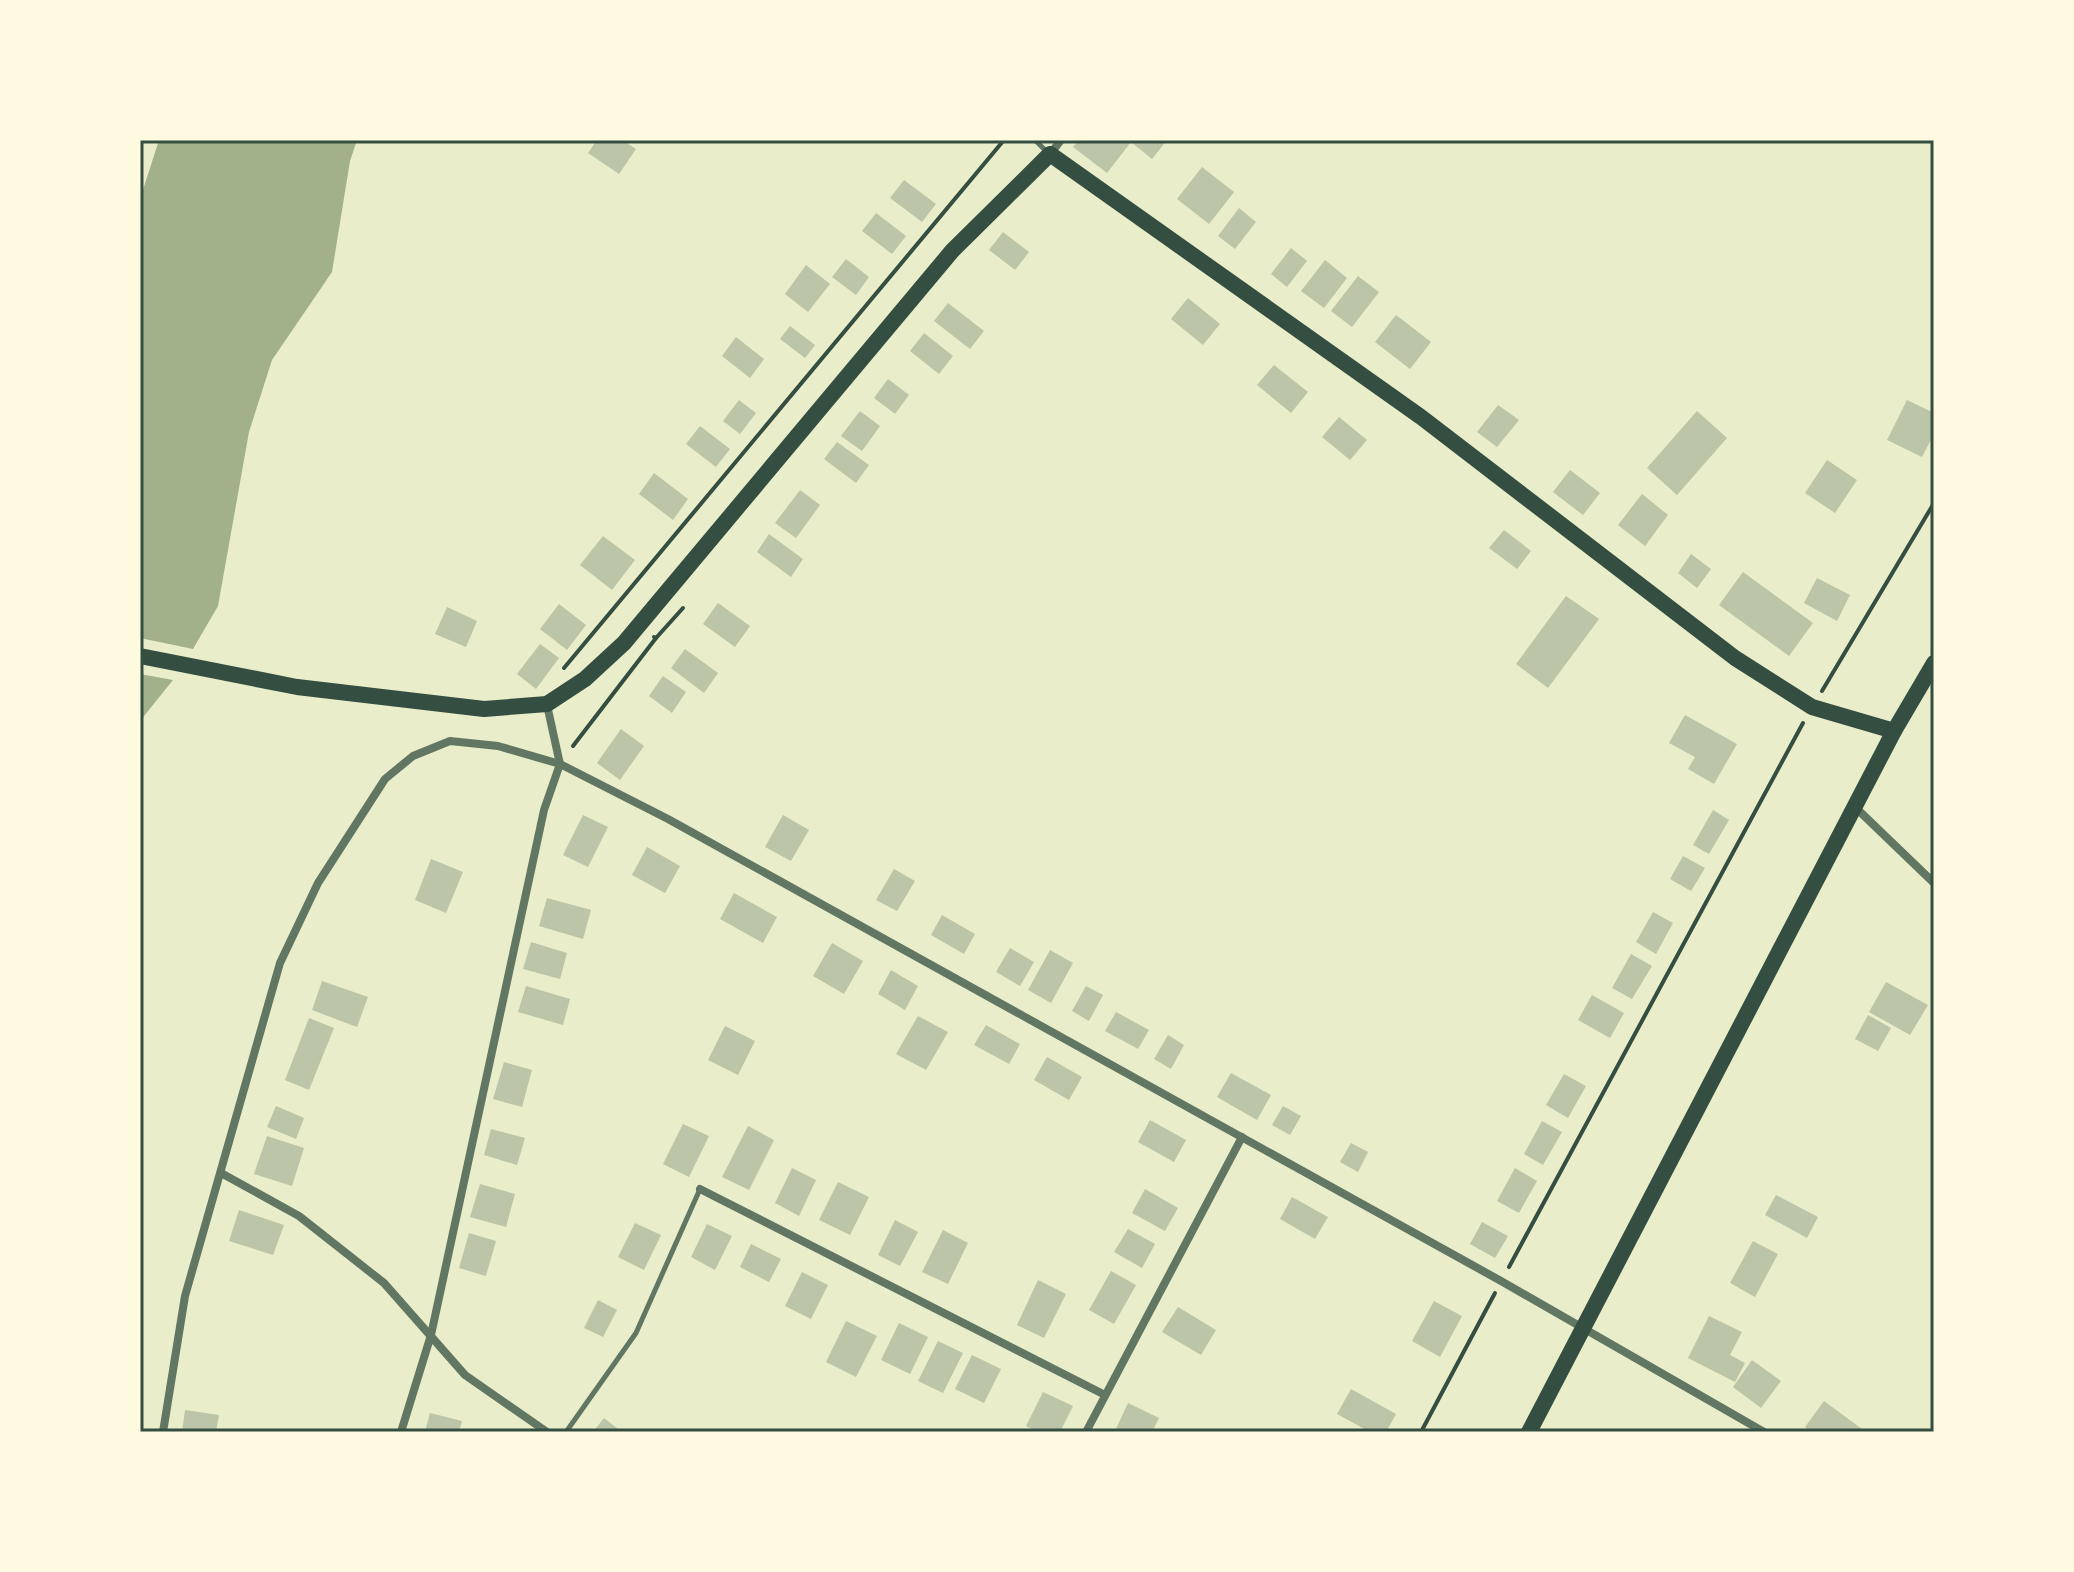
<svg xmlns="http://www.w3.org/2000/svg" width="2074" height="1572" font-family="Roboto,sans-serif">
	<rect width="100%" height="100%" fill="#e9edc9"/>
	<g fill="#a3b18a">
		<path d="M 159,140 L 357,140 L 350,161 L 332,272 L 272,360 L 249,432 L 218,606 L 193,649 L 140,638 L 140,199 Z"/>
		<path d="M 140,674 L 173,680 L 140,721 Z"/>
	</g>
	<g fill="#bcc5a7">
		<path d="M 597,140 L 622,140 L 636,149 L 619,174 L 588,153 Z"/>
		<path d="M 1079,140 L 1167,140 L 1152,159 L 1131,142 L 1107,173 L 1073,147 Z"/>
		<path d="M 1202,167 L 1234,192 L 1209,224 L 1177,199 Z"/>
		<path d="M 904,180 L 936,204 L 922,222 L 890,198 Z"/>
		<path d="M 1239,208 L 1256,222 L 1235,249 L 1218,236 Z"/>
		<path d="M 876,213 L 906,236 L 892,254 L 862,231 Z"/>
		<path d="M 1003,232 L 1029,252 L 1015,270 L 989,250 Z"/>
		<path d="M 1291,248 L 1307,261 L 1287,287 L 1271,274 Z"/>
		<path d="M 846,259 L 869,277 L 856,295 L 832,277 Z"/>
		<path d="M 1325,260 L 1347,278 L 1324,308 L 1301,291 Z"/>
		<path d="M 806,265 L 830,284 L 808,312 L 785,294 Z"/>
		<path d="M 1358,276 L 1379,292 L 1352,327 L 1331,311 Z"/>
		<path d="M 1188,298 L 1220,324 L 1203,345 L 1171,319 Z"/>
		<path d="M 948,303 L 984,331 L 970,349 L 934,321 Z"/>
		<path d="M 1396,315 L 1431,342 L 1410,369 L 1375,342 Z"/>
		<path d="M 790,326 L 815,345 L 805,358 L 780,339 Z"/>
		<path d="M 924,333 L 953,356 L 939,374 L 910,351 Z"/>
		<path d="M 736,337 L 764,359 L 750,378 L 722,356 Z"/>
		<path d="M 1274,365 L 1308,392 L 1291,413 L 1257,385 Z"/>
		<path d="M 888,379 L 909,395 L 895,414 L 874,398 Z"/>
		<path d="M 739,400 L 756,413 L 740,434 L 723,421 Z"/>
		<path d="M 1907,400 L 1934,413 L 1934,434 L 1922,457 L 1887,440 Z"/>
		<path d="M 1498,405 L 1519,420 L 1497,447 L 1477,432 Z"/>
		<path d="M 860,411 L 880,426 L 862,451 L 841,436 Z"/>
		<path d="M 1697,411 L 1727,438 L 1677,495 L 1647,468 Z"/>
		<path d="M 1339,417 L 1367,440 L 1350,460 L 1322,437 Z"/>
		<path d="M 700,426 L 730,449 L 716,467 L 686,444 Z"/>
		<path d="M 837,442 L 869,465 L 856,483 L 824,459 Z"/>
		<path d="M 1827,460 L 1857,480 L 1835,513 L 1805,493 Z"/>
		<path d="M 1570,470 L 1600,493 L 1583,515 L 1553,492 Z"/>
		<path d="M 654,473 L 688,499 L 673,520 L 639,494 Z"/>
		<path d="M 800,490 L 820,505 L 796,538 L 775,523 Z"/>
		<path d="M 1642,494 L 1668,515 L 1645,546 L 1618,525 Z"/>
		<path d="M 1504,530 L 1531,551 L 1517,569 L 1489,548 Z"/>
		<path d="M 769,534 L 803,559 L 791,577 L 757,552 Z"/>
		<path d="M 603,536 L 635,560 L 612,590 L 580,565 Z"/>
		<path d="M 1691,554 L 1711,569 L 1697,588 L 1678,573 Z"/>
		<path d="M 1743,572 L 1813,623 L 1789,656 L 1719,605 Z"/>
		<path d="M 1817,578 L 1850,595 L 1837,621 L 1804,603 Z"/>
		<path d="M 1566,596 L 1599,619 L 1548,688 L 1516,664 Z"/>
		<path d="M 718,603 L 750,626 L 735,647 L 703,624 Z"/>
		<path d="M 559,604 L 586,625 L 567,650 L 540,629 Z"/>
		<path d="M 447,607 L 477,621 L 466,647 L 435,634 Z"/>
		<path d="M 540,644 L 559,658 L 536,689 L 517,674 Z"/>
		<path d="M 685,649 L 718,673 L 704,693 L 671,668 Z"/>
		<path d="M 663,676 L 686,692 L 672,713 L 649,696 Z"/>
		<path d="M 1685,715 L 1737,744 L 1714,784 L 1688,769 L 1695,757 L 1669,743 Z"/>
		<path d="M 621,729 L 644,746 L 620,780 L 597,763 Z"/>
		<path d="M 1713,810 L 1729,820 L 1709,854 L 1693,845 Z"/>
		<path d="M 583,815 L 608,827 L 588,867 L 563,855 Z"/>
		<path d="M 783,815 L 809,830 L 791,861 L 765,847 Z"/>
		<path d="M 647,847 L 680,866 L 665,893 L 632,875 Z"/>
		<path d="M 1683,856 L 1705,868 L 1691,891 L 1670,879 Z"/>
		<path d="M 431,859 L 463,872 L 446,913 L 415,900 Z"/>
		<path d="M 894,869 L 915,881 L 897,911 L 876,900 Z"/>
		<path d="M 734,893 L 777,917 L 763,943 L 720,919 Z"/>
		<path d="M 547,898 L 591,910 L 583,939 L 539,926 Z"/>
		<path d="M 1653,912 L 1673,923 L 1656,954 L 1636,942 Z"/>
		<path d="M 942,915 L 975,934 L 964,954 L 931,935 Z"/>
		<path d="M 531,942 L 567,953 L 560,979 L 523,969 Z"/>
		<path d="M 832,943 L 863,961 L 844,994 L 813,976 Z"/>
		<path d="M 1010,948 L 1034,962 L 1020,986 L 996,972 Z"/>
		<path d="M 1050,950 L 1073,963 L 1051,1003 L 1028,990 Z"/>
		<path d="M 1631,954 L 1652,966 L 1632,999 L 1612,988 Z"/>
		<path d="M 891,970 L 918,986 L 905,1010 L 878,994 Z"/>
		<path d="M 322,981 L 368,997 L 357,1027 L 312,1010 Z"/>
		<path d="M 1886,982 L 1928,1005 L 1910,1035 L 1869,1012 Z"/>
		<path d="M 526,986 L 570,999 L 563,1025 L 518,1012 Z"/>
		<path d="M 1086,986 L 1103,995 L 1089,1021 L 1072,1011 Z"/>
		<path d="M 1592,995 L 1624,1013 L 1610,1038 L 1578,1020 Z"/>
		<path d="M 1116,1012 L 1149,1030 L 1138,1049 L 1105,1031 Z"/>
		<path d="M 1868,1015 L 1891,1028 L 1878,1051 L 1855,1039 Z"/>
		<path d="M 918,1016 L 948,1032 L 926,1070 L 896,1054 Z"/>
		<path d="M 309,1018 L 334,1028 L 309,1090 L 285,1080 Z"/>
		<path d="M 986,1025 L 1020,1044 L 1009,1064 L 974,1045 Z"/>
		<path d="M 725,1026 L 755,1041 L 738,1075 L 708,1060 Z"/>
		<path d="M 1168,1035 L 1184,1045 L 1171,1069 L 1154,1059 Z"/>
		<path d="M 1047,1057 L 1082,1077 L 1069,1100 L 1034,1080 Z"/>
		<path d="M 504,1062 L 532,1070 L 522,1107 L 493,1099 Z"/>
		<path d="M 1231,1073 L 1271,1095 L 1257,1120 L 1217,1097 Z"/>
		<path d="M 1564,1074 L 1586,1086 L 1568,1118 L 1546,1105 Z"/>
		<path d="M 276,1106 L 304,1118 L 296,1139 L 267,1127 Z"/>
		<path d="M 1283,1106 L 1301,1116 L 1290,1135 L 1272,1125 Z"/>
		<path d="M 1150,1120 L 1186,1140 L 1174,1162 L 1138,1142 Z"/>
		<path d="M 1542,1121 L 1562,1132 L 1543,1165 L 1524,1154 Z"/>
		<path d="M 683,1124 L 709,1136 L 689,1177 L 663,1164 Z"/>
		<path d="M 748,1126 L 774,1140 L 749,1190 L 722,1177 Z"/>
		<path d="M 491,1129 L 525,1138 L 517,1165 L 484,1155 Z"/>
		<path d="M 267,1136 L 304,1148 L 292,1186 L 254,1174 Z"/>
		<path d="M 1351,1143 L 1368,1152 L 1358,1172 L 1340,1162 Z"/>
		<path d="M 792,1168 L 816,1180 L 799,1216 L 775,1203 Z"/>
		<path d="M 1515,1168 L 1537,1181 L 1519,1213 L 1497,1201 Z"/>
		<path d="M 838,1182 L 869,1197 L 850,1235 L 819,1220 Z"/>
		<path d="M 480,1184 L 515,1194 L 506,1227 L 470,1217 Z"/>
		<path d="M 1145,1189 L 1178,1208 L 1165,1231 L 1132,1213 Z"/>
		<path d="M 1776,1195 L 1818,1217 L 1807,1238 L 1765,1215 Z"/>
		<path d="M 1292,1197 L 1328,1217 L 1315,1239 L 1280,1219 Z"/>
		<path d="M 239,1210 L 284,1225 L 273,1255 L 229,1241 Z"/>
		<path d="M 895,1220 L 918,1232 L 900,1266 L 878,1255 Z"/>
		<path d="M 1482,1222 L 1508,1236 L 1495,1258 L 1470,1244 Z"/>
		<path d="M 635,1223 L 661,1235 L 644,1270 L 618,1257 Z"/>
		<path d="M 707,1224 L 732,1236 L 715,1270 L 691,1257 Z"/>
		<path d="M 1128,1229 L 1155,1244 L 1142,1268 L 1114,1252 Z"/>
		<path d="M 943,1230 L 968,1243 L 948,1284 L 922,1272 Z"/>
		<path d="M 469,1233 L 496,1241 L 486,1276 L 459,1268 Z"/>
		<path d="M 1753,1241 L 1778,1254 L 1755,1297 L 1730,1283 Z"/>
		<path d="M 751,1244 L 781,1259 L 769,1282 L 740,1267 Z"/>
		<path d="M 1111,1271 L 1136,1285 L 1114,1324 L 1089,1310 Z"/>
		<path d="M 802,1272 L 828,1285 L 811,1319 L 785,1306 Z"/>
		<path d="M 1038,1280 L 1066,1294 L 1044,1338 L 1017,1325 Z"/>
		<path d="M 598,1300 L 617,1310 L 603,1337 L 584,1328 Z"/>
		<path d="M 1434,1301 L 1462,1316 L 1440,1357 L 1412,1341 Z"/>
		<path d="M 1178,1307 L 1216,1330 L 1201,1355 L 1162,1332 Z"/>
		<path d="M 1709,1316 L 1742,1332 L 1730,1355 L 1745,1363 L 1735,1382 L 1688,1358 Z"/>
		<path d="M 846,1321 L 877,1336 L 856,1377 L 826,1362 Z"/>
		<path d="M 899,1323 L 928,1337 L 910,1374 L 881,1360 Z"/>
		<path d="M 938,1341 L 963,1353 L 943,1393 L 918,1381 Z"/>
		<path d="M 972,1355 L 1001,1369 L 984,1403 L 955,1389 Z"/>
		<path d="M 1752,1360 L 1781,1381 L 1761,1408 L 1733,1387 Z"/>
		<path d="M 1351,1389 L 1396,1414 L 1386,1432 L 1370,1432 L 1337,1414 Z"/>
		<path d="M 1043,1392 L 1073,1406 L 1060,1432 L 1038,1432 L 1026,1426 Z"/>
		<path d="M 1824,1401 L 1866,1432 L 1812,1432 L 1805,1427 Z"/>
		<path d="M 1128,1403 L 1159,1418 L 1152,1432 L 1115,1431 Z"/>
		<path d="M 185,1410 L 219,1415 L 216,1432 L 182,1432 Z"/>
		<path d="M 430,1413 L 462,1421 L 459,1432 L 425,1432 Z"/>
		<path d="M 604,1418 L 622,1432 L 593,1432 Z"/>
	</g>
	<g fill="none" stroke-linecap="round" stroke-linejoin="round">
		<g stroke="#344e41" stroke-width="4">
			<path d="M 656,638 L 683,608"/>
			<path d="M 564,668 L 1004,140"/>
			<path d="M 1822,691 L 1934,503"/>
			<path d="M 573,746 L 656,638 L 654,637"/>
			<path d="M 1509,1267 L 1803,723"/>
			<path d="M 1421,1432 L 1495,1293"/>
		</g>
		<g stroke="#617663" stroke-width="5">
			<path d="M 1035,140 L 1046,151"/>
			<path d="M 566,1432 L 636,1333 L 700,1189"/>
		</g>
		<g stroke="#617663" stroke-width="8">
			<path d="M 1051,153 L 1061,140"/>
			<path d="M 1855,807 L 1934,883"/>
			<path d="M 221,1173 L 299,1216 L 384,1283 L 465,1375 L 547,1432"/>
			<path d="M 700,1189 L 1105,1395"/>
			<path d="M 163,1432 L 185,1296 L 280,963 L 318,883 L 385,779 L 413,756 L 450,741 L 498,746 L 560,764 L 668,819 L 1501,1281 L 1764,1432"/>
			<path d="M 401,1432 L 431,1335 L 544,810 L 560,764 L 547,705"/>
			<path d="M 1086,1432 L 1242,1137"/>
		</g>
		<g stroke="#344e41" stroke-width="16">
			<path d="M 140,656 L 297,687 L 484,709 L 547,704 L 585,679 L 624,643 L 952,251 L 1050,154 L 1421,417 L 1735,658 L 1812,707 L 1894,731"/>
			<path d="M 1529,1432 L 1894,731 L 1934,663"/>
		</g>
	</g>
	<rect width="2074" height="1572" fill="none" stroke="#fefae0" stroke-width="284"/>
	<rect x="142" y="142" width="1790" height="1288" fill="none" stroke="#344e41" stroke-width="3"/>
</svg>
